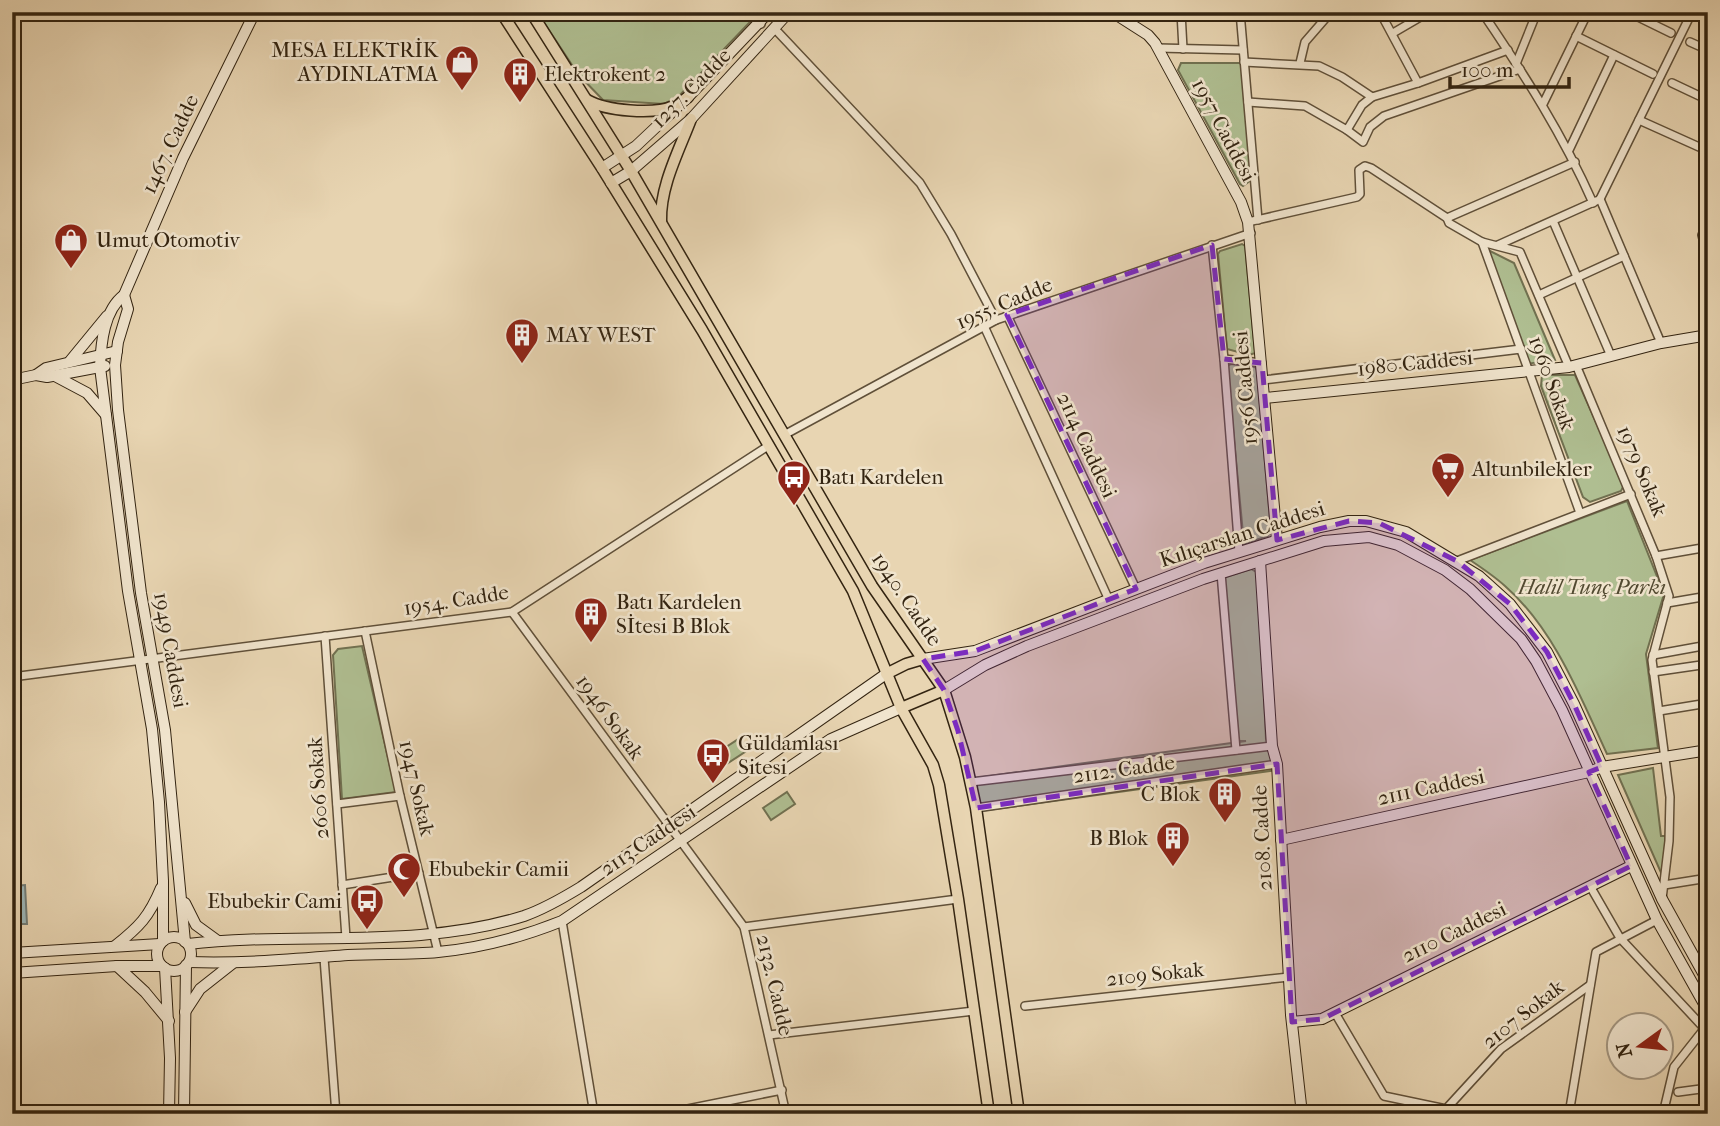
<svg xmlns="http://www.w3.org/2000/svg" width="1720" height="1126" font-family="'IM FELL French Canon',serif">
	<rect width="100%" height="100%" fill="#e8d5b2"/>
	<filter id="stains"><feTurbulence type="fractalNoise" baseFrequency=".00286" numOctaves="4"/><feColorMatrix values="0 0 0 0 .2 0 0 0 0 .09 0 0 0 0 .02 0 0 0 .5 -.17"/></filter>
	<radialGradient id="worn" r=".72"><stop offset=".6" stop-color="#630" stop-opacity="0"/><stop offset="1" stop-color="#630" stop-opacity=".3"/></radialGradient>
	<g fill="#afbe91" stroke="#717151" stroke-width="2">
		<path d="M 537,12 L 735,12 L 750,22 L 678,97 L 664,104 L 603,100 L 578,74 Z"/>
		<path d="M 1181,63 L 1240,63 L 1243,67 L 1251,180 L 1243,186 L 1240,184 L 1178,70 Z"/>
		<path d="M 1242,244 L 1245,246 L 1255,353 L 1249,355 L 1227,349 L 1218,254 L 1220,251 Z"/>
		<path d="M 1484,248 L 1514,263 L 1555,360 L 1526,364 Z"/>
		<path d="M 1231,364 L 1255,367 L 1257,370 L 1271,532 L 1268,536 L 1244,544 L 1227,366 Z"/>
		<path d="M 1542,375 L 1575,375 L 1624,485 L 1621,491 L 1590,502 L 1583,497 L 1541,386 Z"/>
		<path d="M 1627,501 L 1664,594 L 1646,654 L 1658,748 L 1607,754 C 1580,696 1554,629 1505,586 C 1494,576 1482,568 1470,560 Z"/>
		<path d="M 1251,569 L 1258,573 L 1266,739 L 1277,770 L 981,811 L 975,778 L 1246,741 L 1236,741 L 1223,578 Z"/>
		<path d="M 362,646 L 396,792 L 342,799 L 333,655 L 338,649 Z"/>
		<path d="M 740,738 L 748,750 L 722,767 L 714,755 Z"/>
		<path d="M 1653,768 L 1661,836 L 1666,836 L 1662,875 L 1618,775 Z"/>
		<path d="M 787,792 L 795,804 L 771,820 L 763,808 Z"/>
	</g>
	<path fill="#9cb6b7" stroke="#727c75" stroke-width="2" d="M 25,885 L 27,924 L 12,924 L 12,886 Z"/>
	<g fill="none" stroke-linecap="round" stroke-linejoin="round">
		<g stroke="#605039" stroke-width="10">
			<g id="street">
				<path d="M 744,12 L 761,24"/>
				<path d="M 1181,12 L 1183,49"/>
				<path d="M 1240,12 L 1258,220"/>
				<path d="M 1380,12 L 1418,83 L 1508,50"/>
				<path d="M 1482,12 C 1524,74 1563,135 1593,203"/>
				<path d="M 1628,12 L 1671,33"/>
				<path d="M 775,29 L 920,183 L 951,234 L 996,320"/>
				<path d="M 1393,33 L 1429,12"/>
				<path d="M 1576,36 L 1653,74"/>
				<path d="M 1690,42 L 1708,50"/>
				<path d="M 1158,48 L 1243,50"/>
				<path d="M 1244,62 L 1319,66 L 1342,77 L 1372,97 L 1418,83"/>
				<path d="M 1300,63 L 1305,42 L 1331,12"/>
				<path d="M 1516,64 L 1537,12"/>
				<path d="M 1672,83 L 1708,100"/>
				<path d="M 1248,102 L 1305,106 L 1347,130 L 1362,105 L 1372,97"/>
				<path d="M 1543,104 L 1588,12"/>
				<path d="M 1639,120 L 1708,151"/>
				<path d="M 1347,130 L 1363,142 L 1370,127 L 1384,116 L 1520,69"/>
				<path d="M 1569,150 L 1614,55"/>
				<path d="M 1600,199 L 1692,12"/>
				<path d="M 1600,199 L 1661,343"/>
				<path d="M 1447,218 L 1575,162"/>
				<path d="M 1553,221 L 1611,356"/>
				<path d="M 1248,222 L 1357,197 L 1360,194 L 1359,170 L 1365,166 L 1371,168 L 1447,218 L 1449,223 L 1482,242 L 1520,252 L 1569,367"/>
				<path d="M 1708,222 L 1702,235 L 1708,258"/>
				<path d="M 1482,242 L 1580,513"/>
				<path d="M 1212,245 L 1224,359 L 1239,552"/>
				<path d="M 1498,245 L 1596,201"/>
				<path d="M 1539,295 L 1624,256"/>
				<path d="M 1007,315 L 1136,589"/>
				<path d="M 984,326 L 1109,600"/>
				<path d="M 1224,359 L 1262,363"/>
				<path d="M 1576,365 L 1656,556 L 1669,596 L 1652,660 L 1670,797 L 1669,841 L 1662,899"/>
				<path d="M 1263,380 L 1521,349"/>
				<path d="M 784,435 L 996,320 L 1251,233"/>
				<path d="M 1656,556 L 1708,547"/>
				<path d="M 1457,561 L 1631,494"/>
				<path d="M 1221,573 L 1236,750"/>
				<path d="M 1667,603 L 1708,596"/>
				<path d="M 512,612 L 744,927 L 786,1114"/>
				<path d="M 365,631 L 400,796 L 438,952"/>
				<path d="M 325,636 L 346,938"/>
				<path d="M 1653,655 L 1708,645"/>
				<path d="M 1653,672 L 1708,664"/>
				<path d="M 12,677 L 512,612 L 768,446"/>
				<path d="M 1659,711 L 1708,703"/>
				<path d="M 971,782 L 1272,746"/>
				<path d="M 337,804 L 400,796"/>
				<path d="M 976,808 L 1277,764"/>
				<path d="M 342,885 L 419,873"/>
				<path d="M 1664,885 L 1708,878"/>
				<path d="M 1590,886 L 1620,938 L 1704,1028"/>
				<path d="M 562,921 L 594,1114"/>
				<path d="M 744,927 L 958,899"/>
				<path d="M 324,958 L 336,1114"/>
				<path d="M 1025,1006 L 1289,977"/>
				<path d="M 1335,1013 L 1384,1096 L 1446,1109 L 1501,1049 L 1590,985"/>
				<path d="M 769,1035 L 974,1011"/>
				<path d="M 1678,1092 L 1708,1088"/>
				<path d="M 663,1114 L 782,1090"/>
				<path d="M 1569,1114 L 1596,952 L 1657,920"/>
				<path d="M 1663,1114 L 1674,1067 L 1708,1024"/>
			</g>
		</g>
		<g stroke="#332411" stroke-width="12">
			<g id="secondary">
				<path d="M 1112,12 L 1148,35 L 1155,43 L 1241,202 L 1248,222 L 1277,540"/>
				<path d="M 602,168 L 636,146 L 688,97 L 769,12"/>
				<path d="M 611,183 L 631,171 L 691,119 L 789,12"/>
				<path d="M 124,295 L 128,309 L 118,342 L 115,365 L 118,410 L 141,593 L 165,730 L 185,942"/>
				<path d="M 70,361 L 107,316"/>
				<path d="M 36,375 L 46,368 L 117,351"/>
				<path d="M 55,376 L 87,393 L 106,415"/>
				<path d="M 12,380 L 36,375 L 47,377 L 105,366"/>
				<path d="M 1265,398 L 1569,367 L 1661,343 L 1708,335"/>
				<path d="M 1260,561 L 1272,746 L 1277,764 L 1291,1015 L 1302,1114"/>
				<path d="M 923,659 L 975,651 L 1204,563 L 1320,527 L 1349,521 L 1366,521 L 1406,532 L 1479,576 L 1510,604 L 1547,652 L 1574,704 L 1662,899 L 1708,982"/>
				<path d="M 944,690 L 985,665 L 1027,646 L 1203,579 L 1324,541 L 1369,537 L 1398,545 L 1445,570 L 1470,589 L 1521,639 L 1536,661 L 1562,710 L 1657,920 L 1708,1011"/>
				<path d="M 1281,840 L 1589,772 L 1602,767 L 1708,750"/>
				<path d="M 185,903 L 196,925 L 218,941"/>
				<circle cx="174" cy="954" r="17"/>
				<path d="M 163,941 L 163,881 L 159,802 L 152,729 L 128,591 L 100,367 C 101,343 104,310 124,295 L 183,158 L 255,12"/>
				<path d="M 188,944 C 298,931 416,950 524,916 C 544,909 563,898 581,887 L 886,674"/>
				<path d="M 115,946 C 139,927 149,917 161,888"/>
				<path d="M 12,953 L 160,944"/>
				<path d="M 189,962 C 242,964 295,959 348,955 C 378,953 408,955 438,952 C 482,948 522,937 562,921 L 831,739 L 901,708"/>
				<path d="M 117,966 L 145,992 L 169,1021"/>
				<path d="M 165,968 L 170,1058 L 169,1114"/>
				<path d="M 12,973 L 117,966 L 162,966"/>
				<path d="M 185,1012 L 200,989 L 233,963"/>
				<path d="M 1292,1022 L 1322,1019 L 1631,866"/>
				<path d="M 184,1114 L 186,965"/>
			</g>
		</g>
		<g stroke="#332411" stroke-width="13">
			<g id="primary">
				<path d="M 501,12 L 602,168 L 702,330 L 853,591 L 901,708 L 933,765 L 939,785 L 958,899 L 989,1114"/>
				<path d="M 531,12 L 631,171 L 872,586 L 944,690 L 965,757 L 976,808 L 1019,1114"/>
				<path d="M 587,100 C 606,111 654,115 674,106 C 679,104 684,100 688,97"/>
				<path d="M 661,221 C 660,186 679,151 691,119"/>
				<path d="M 886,674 L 906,664 L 923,659"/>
				<path d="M 901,708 L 944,690"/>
			</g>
		</g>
		<use href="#street" stroke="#f0e4cd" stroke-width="7"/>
		<use href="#secondary" stroke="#f0e4cd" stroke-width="10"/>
		<use href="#primary" stroke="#e8d5b2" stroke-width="10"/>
	</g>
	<path fill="#7b2cbf" fill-opacity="0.2" stroke="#7b2cbf" stroke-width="5" stroke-dasharray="14 9" stroke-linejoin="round" d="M 1212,245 L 1224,359 L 1262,363 L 1277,540 L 1349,521 L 1379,523 L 1457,561 L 1510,604 L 1547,652 L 1574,704 L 1602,767 L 1589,772 L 1631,866 L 1322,1019 L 1292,1022 L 1277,764 L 976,808 L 958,731 L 944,690 L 923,659 L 975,651 L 1136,589 L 1007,315 Z"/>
	<defs>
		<g id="shop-pin" transform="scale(1.75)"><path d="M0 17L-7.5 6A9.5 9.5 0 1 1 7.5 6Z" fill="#8f2418" stroke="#f0e4cd"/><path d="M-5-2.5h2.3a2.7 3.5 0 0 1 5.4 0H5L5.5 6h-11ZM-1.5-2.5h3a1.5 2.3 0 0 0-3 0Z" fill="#fff"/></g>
		<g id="building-pin" transform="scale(1.75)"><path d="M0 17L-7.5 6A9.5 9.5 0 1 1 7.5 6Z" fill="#8f2418" stroke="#f0e4cd"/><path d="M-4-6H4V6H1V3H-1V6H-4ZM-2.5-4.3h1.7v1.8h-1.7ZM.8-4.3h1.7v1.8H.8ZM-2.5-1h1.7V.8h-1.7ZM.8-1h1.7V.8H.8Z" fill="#fff"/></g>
		<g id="supermarket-pin" transform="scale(1.75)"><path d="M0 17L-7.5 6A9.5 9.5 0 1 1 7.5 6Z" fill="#8f2418" stroke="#f0e4cd"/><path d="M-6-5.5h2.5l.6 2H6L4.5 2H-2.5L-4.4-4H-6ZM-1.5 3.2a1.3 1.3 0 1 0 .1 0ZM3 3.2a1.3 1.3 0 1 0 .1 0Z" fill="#fff"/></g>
		<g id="bus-pin" transform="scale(1.75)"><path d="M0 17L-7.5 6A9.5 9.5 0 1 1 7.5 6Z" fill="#8f2418" stroke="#f0e4cd"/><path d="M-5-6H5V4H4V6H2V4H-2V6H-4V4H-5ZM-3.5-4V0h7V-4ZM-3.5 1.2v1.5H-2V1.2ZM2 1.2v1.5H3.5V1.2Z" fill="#fff"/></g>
		<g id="mosque-pin" transform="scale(1.75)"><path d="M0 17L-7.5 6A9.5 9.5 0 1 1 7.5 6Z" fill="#8f2418" stroke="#f0e4cd"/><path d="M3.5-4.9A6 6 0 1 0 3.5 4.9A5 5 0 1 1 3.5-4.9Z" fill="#fff"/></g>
	</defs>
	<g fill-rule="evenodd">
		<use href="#shop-pin" x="462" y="62"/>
		<use href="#building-pin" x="520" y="74"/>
		<use href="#shop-pin" x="71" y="240"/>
		<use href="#building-pin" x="522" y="335"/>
		<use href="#supermarket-pin" x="1448" y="469"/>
		<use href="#bus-pin" x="794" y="477"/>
		<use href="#building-pin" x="591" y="614"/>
		<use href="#bus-pin" x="713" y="755"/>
		<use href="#building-pin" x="1225" y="794"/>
		<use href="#building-pin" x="1173" y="838"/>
		<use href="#mosque-pin" x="404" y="869"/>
		<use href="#bus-pin" x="367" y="901"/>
	</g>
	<g text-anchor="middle" stroke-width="5" stroke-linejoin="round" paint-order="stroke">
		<g font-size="21" fill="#332411" stroke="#f0e4cd" text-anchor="start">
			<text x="438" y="57" text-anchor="end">MESA ELEKTRİK<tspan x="438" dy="24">AYDINLATMA</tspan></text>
			<text x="544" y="81">Elektrokent 2</text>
			<text x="96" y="247">Umut Otomotiv</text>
			<text x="546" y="342">MAY WEST</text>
			<text x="1472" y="476">Altunbilekler</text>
			<text x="818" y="484">Batı Kardelen</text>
			<text x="616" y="609">Batı Kardelen<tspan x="616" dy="24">Sİtesi B Blok</tspan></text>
			<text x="738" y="750">Güldamlası<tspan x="738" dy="24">Sitesi</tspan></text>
			<text x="1200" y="801" text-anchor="end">C Blok</text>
			<text x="1148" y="845" text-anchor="end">B Blok</text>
			<text x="428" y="876">Ebubekir Camii</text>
			<text x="342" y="908" text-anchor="end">Ebubekir Cami</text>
		</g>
		<g font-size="21" fill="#332411" stroke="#f0e4cd">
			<text transform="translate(691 88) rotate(-45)" y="7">1237. Cadde</text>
			<text transform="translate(1224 130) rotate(62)" y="7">1957 Caddesi</text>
			<text transform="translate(170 144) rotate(-65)" y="7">1467. Cadde</text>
			<text transform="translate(1004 303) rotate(-23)" y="7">1955. Cadde</text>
			<text transform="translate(1415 363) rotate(-6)" y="7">1980 Caddesi</text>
			<text transform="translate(1552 383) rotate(70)" y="7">1960 Sokak</text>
			<text transform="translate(1245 388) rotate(-95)" y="7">1956 Caddesi</text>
			<text transform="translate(1087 445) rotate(65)" y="7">2114 Caddesi</text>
			<text transform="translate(1642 471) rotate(67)" y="7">1979 Sokak</text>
			<text transform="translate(1242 534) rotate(-18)" y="7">Kılıçarslan Caddesi</text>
			<text transform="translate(907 599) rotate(56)" y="7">1940. Cadde</text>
			<text transform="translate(456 600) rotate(-9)" y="7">1954. Cadde</text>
			<text transform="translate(171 650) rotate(80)" y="7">1949 Caddesi</text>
			<text transform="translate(610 717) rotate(54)" y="7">1946 Sokak</text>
			<text transform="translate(1124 769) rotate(-8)" y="7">2112. Cadde</text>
			<text transform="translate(1431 787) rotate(-12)" y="7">2111 Caddesi</text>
			<text transform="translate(318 788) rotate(-94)" y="7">2606 Sokak</text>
			<text transform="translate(417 788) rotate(77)" y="7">1947 Sokak</text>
			<text transform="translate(1262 838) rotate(-93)" y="7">2108. Cadde</text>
			<text transform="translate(648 840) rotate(-34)" y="7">2113 Caddesi</text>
			<text transform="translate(1454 932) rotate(-26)" y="7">2110 Caddesi</text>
			<text transform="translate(1155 974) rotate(-6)" y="7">2109 Sokak</text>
			<text transform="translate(775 985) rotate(77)" y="7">2132. Cadde</text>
			<text transform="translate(1523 1014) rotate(-38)" y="7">2107 Sokak</text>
		</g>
		<g font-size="21" font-style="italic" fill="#524a31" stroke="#f0e4cd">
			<text x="1592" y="594">Halil Tunç Parkı</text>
		</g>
	</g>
	<rect width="1720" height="1126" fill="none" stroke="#e8d5b2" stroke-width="42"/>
	<rect x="14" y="14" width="1692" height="1098" fill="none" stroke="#332411" stroke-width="3.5"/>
	<rect x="21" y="21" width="1678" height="1084" fill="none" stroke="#332411" stroke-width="2"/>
	<g transform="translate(1640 1046) rotate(255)"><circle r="33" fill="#f0e4cd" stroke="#a49782" stroke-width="2"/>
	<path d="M0-5L12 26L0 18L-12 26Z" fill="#8f2418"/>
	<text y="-10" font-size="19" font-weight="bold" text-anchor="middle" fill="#332411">N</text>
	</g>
	<path d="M1450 77v10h119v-10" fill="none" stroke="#332411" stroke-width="3.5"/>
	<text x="1461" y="77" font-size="21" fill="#332411" stroke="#f0e4cd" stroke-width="5" paint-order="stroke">100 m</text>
	<rect width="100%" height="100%" filter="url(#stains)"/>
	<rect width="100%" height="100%" fill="url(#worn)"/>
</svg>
